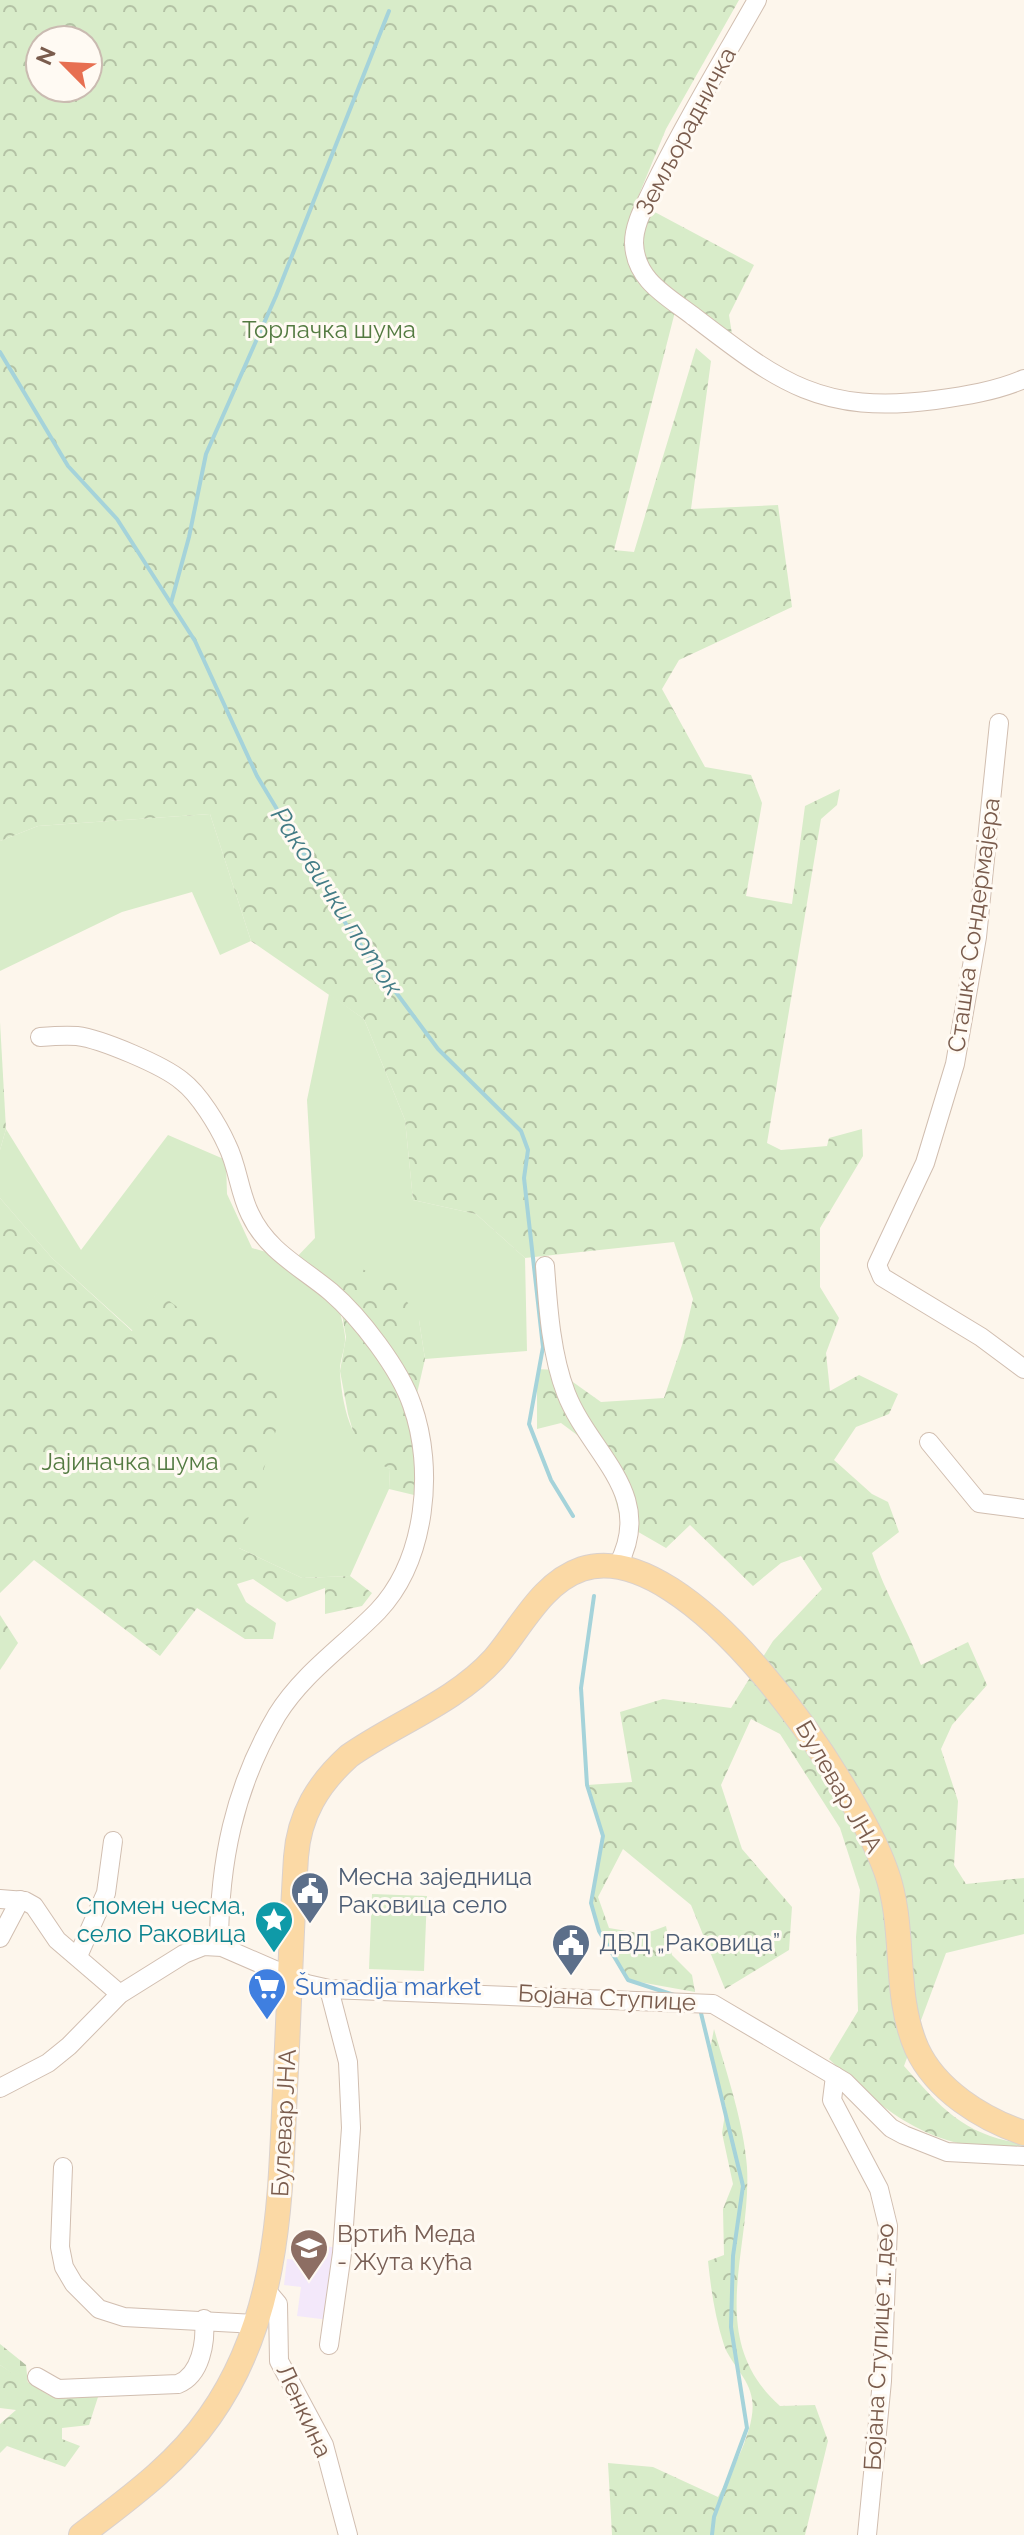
<svg xmlns="http://www.w3.org/2000/svg" width="1024" height="2535" font-family="Raleway,sans-serif">
	<defs>
		<pattern id="forest-crowns" width="20" height="18" patternUnits="userSpaceOnUse" patternTransform="scale(2)"><rect width="20" height="18" fill="#d8ecc9"/><path d="M2 6a3 3 0 1 1 6 0M12 15a3 3 0 1 1 6 0" fill="none" stroke="#b4c2a5"/></pattern>
		<pattern id="cemetery-stones" width="16" height="16" patternUnits="userSpaceOnUse" patternTransform="scale(2)"><rect width="16" height="16" fill="#d8ecc9"/><path d="M2 7V4a2 2 0 0 1 4 0v3zM10 15v-3a2 2 0 0 1 4 0v3z" fill="#b4c2a5"/></pattern>
	</defs>
	<rect width="100%" height="100%" fill="#fdf6ec"/>
	<path fill="#f3e8fa" d="M 302,2243 L 339,2248 L 329,2320 L 297,2316 L 301,2287 L 284,2285 L 287,2259 L 300,2260 Z"/>
	<g fill="#d8ecc9">
		<path d="M 210,814 L 251,941 L 220,955 L 192,892 L 122,912 L 0,971 L 0,841 L 38,826 Z"/>
		<path d="M 329,994 L 364,1019 L 405,1120 L 413,1200 L 476,1214 L 525,1258 L 527,1351 L 425,1359 L 419,1320 L 338,1304 C 340,1314 344,1325 345,1336 C 346,1348 339,1361 340,1373 C 343,1413 353,1451 390,1469 L 389,1489 L 350,1576 L 302,1578 L 239,1548 L 157,1293 L 133,1331 L 52,1258 L 0,1198 L 0,1150 L 6,1129 L 81,1250 L 168,1135 L 226,1160 L 227,1194 L 252,1248 L 294,1260 L 315,1238 L 307,1100 Z"/>
		<path d="M 372,1894 L 427,1896 L 424,1971 L 369,1969 Z"/>
	</g>
	<g fill="url(#forest-crowns)" fill-rule="evenodd">
		<path d="M 0,0 L 739,0 L 666,129 L 636,202 L 754,265 L 729,315 L 734,347 L 678,300 L 614,550 L 634,552 L 696,348 L 711,361 L 691,509 L 778,505 L 792,607 L 679,660 L 662,689 L 705,767 L 751,775 L 762,803 L 746,896 L 792,904 L 805,806 L 840,789 L 837,805 L 821,819 L 767,1143 L 781,1150 L 827,1146 L 829,1138 L 862,1129 L 863,1156 L 820,1228 L 820,1287 L 839,1318 L 826,1353 L 830,1391 L 859,1375 L 898,1394 L 889,1414 L 856,1427 L 834,1460 L 872,1494 L 888,1502 L 899,1532 L 872,1553 C 885,1593 906,1626 921,1665 L 968,1642 L 987,1685 L 952,1725 L 941,1749 L 958,1801 L 954,1865 L 966,1884 L 1024,1878 L 1024,1934 L 946,1953 L 904,2066 C 943,2110 964,2135 1024,2144 L 1024,2150 C 934,2151 892,2119 829,2059 L 858,2011 L 856,1937 L 860,1890 L 840,1828 L 780,1734 L 751,1719 L 721,1785 L 742,1849 L 792,1907 L 789,1950 L 725,1989 L 691,1905 L 623,1849 L 598,1897 L 609,1928 L 644,1934 L 666,1926 L 672,1955 L 692,1975 L 695,1992 L 628,1980 L 599,1931 L 591,1903 L 603,1836 L 587,1785 L 632,1782 L 620,1712 L 663,1699 L 731,1708 L 773,1641 L 822,1589 L 801,1556 L 781,1563 L 753,1586 L 690,1525 L 666,1548 L 621,1522 L 604,1455 L 561,1423 L 537,1429 L 537,1369 L 556,1370 L 601,1402 L 664,1398 L 682,1345 L 693,1299 L 674,1242 L 525,1258 L 476,1214 L 413,1200 L 405,1120 L 364,1019 L 251,941 L 210,814 L 38,826 L 0,841 ZM 40,40 L 88,40 L 88,88 L 40,88 Z"/>
		<path d="M 0,1022 L 6,1129 L 0,1150 Z"/>
		<path d="M 0,1198 L 52,1258 L 132,1331 L 157,1292 L 289,1389 L 239,1548 L 302,1578 L 350,1576 L 372,1593 L 362,1606 L 325,1614 L 325,1588 L 287,1602 L 253,1579 L 237,1584 L 246,1602 L 276,1623 L 273,1639 L 245,1639 L 197,1608 L 160,1656 L 34,1560 L 0,1593 Z"/>
		<path d="M 347,1264 L 393,1280 L 419,1320 L 425,1359 L 412,1415 L 418,1445 L 414,1495 L 389,1489 L 390,1469 L 375,1462 L 357,1445 L 348,1414 L 340,1371 L 346,1337 L 337,1286 Z"/>
		<path d="M 0,1615 L 18,1643 L 0,1670 Z"/>
		<path d="M 714,2029 C 726,2071 744,2124 747,2167 C 752,2250 704,2338 780,2406 L 815,2405 L 828,2441 L 805,2535 L 612,2535 L 608,2463 L 653,2467 L 718,2497 C 731,2473 757,2427 752,2399 C 749,2378 730,2363 724,2345 C 715,2317 711,2290 708,2261 L 724,2255 L 723,2209 L 733,2184 L 722,2133 L 726,2108 L 709,2055 Z"/>
		<path d="M 0,2365 L 50,2396 L 98,2397 L 89,2425 L 62,2428 L 62,2439 L 80,2446 L 65,2467 L 7,2446 L 0,2453 L 0,2424 L 16,2410 L 0,2408 Z"/>
	</g>
	<path fill="url(#cemetery-stones)" d="M 0,2344 L 26,2365 L 28,2384 L 0,2365 Z"/>
	<g fill="none" stroke-linecap="round" stroke-linejoin="round">
		<g stroke="#a5d3da" stroke-width="4">
			<path d="M 0,352 L 68,466 L 117,519 L 195,641 L 257,776 L 349,929 L 438,1049 L 521,1131 L 528,1150 L 524,1178 L 543,1347 L 529,1424 L 551,1480 L 573,1516"/>
			<path d="M 171,603 L 189,537 L 206,454 L 276,296 L 389,11"/>
			<path d="M 594,1596 L 581,1688 L 587,1785 L 603,1836 L 591,1903 L 599,1931 L 628,1980 L 674,1995"/>
			<path d="M 700,2009 L 743,2186 L 733,2256 L 731,2327 L 747,2428 L 714,2517 L 712,2535"/>
		</g>
		<g stroke="#d1beb0" stroke-width="20">
			<g id="minor">
				<path d="M 757,0 C 722,62 685,122 654,186 C 646,204 634,223 634,243 C 635,280 667,296 693,316 C 779,382 821,415 935,400 C 965,396 996,391 1024,379"/>
				<path d="M 999,723 L 977,937 L 955,1064 L 925,1163 L 877,1265 L 882,1277 L 981,1337 L 1024,1369"/>
				<path d="M 40,1037 C 52,1036 65,1035 77,1036 C 101,1039 163,1065 182,1081 C 199,1094 218,1125 227,1145 C 238,1167 239,1192 250,1214 C 267,1251 301,1267 331,1292 C 360,1317 400,1369 412,1405 C 435,1469 426,1560 378,1611 C 344,1646 303,1673 277,1715 C 234,1788 219,1862 219,1946"/>
				<path d="M 545,1266 C 548,1307 551,1354 566,1393 C 590,1455 656,1493 618,1565"/>
				<path d="M 929,1442 L 979,1503 L 1024,1509"/>
				<path d="M 0,1899 L 25,1901 L 34,1906 L 57,1940 L 120,1994"/>
				<path d="M 0,1938 L 20,1900"/>
				<path d="M 78,1956 L 106,1893 L 113,1841"/>
				<path d="M 835,2076 L 832,2100 L 879,2189 L 888,2226 L 882,2381 L 867,2535"/>
				<path d="M 0,2088 L 48,2063 L 69,2046 L 120,1994 L 184,1954 L 204,1946 L 222,1947 L 307,1984 L 329,1989 L 713,2004 L 845,2082 L 891,2128 L 904,2135 L 947,2152 L 1024,2156"/>
				<path d="M 63,2167 L 60,2247 L 64,2267 L 74,2284 L 99,2309 L 124,2317 L 257,2324"/>
				<path d="M 267,2291 L 278,2304 L 279,2361 L 324,2445 L 348,2535"/>
				<path d="M 329,2345 L 342,2253 L 351,2128 L 348,2062 L 329,1989"/>
				<path d="M 37,2377 L 58,2389 L 178,2384 C 201,2375 206,2342 204,2319"/>
			</g>
		</g>
		<g stroke="#dad1cd" stroke-width="26">
			<path id="major" d="M 81,2535 C 128,2499 176,2465 210,2416 C 279,2318 280,2204 285,2089 C 289,2012 291,1935 296,1857 C 299,1815 318,1784 349,1756 C 396,1723 455,1702 494,1659 C 521,1628 541,1583 582,1569 C 690,1534 855,1784 886,1871 C 907,1929 892,1993 917,2049 C 936,2090 982,2119 1024,2133"/>
		</g>
		<use href="#minor" stroke="#fff" stroke-width="18"/>
		<use href="#major" stroke="#fbd9a5" stroke-width="24"/>
	</g>
	<defs>
		<g id="civic-pin" transform="scale(2)"><path d="M0 17L-7.5 6A9.5 9.5 0 1 1 7.5 6Z" fill="#5c6f8a" stroke="#fffaf3"/><path d="M-.6-6.5H3V-4.5H.6V-3L4-1V1h2V6H-6V1h2V-1L-.6-3ZM-1.2 2.5V6h2.4V2.5Z" fill="#fff"/></g>
		<g id="sight-pin" transform="scale(2)"><path d="M0 17L-7.5 6A9.5 9.5 0 1 1 7.5 6Z" fill="#0f9aa8" stroke="#fffaf3"/><path d="M0-6L1.8-2.2L6-1.7L2.9 1.2L3.7 5.4L0 3.3L-3.7 5.4L-2.9 1.2L-6-1.7L-1.8-2.2Z" fill="#fff"/></g>
		<g id="supermarket-pin" transform="scale(2)"><path d="M0 17L-7.5 6A9.5 9.5 0 1 1 7.5 6Z" fill="#3f7fe0" stroke="#fffaf3"/><path d="M-6-5.5h2.5l.6 2H6L4.5 2H-2.5L-4.4-4H-6ZM-1.5 3.2a1.3 1.3 0 1 0 .1 0ZM3 3.2a1.3 1.3 0 1 0 .1 0Z" fill="#fff"/></g>
		<g id="school-pin" transform="scale(2)"><path d="M0 17L-7.5 6A9.5 9.5 0 1 1 7.5 6Z" fill="#8d6e63" stroke="#fffaf3"/><path d="M0-5L7-2L0 1L-7-2ZM-4 1L0 2.5L4 1V4Q0 6-4 4Z" fill="#fff"/></g>
	</defs>
	<g fill-rule="evenodd">
		<use href="#civic-pin" x="310" y="1891"/>
		<use href="#sight-pin" x="274" y="1920"/>
		<use href="#civic-pin" x="571" y="1943"/>
		<use href="#supermarket-pin" x="267" y="1987"/>
		<use href="#school-pin" x="309" y="2248"/>
	</g>
	<g text-anchor="middle" stroke-width="6" stroke-linejoin="round" paint-order="stroke">
		<g font-size="24" fill="#7a5c4d" stroke="#fffaf3">
			<text transform="translate(686 131) rotate(-62)" y="8">Земљорадничка</text>
			<text transform="translate(974 925) rotate(-82)" y="8">Сташка Сондермајера</text>
			<text transform="translate(839 1787) rotate(60)" y="8">Булевар ЈНА</text>
			<text transform="translate(607 1998) rotate(3)" y="8">Бојана Ступице</text>
			<text transform="translate(284 2123) rotate(-87)" y="8">Булевар ЈНА</text>
			<text transform="translate(879 2347) rotate(-87)" y="8">Бојана Ступице 1. део</text>
			<text transform="translate(304 2411) rotate(65)" y="8">Ленкина</text>
		</g>
		<g font-size="24" fill="#537a41" stroke="#fffaf3">
			<text x="329" y="338">Торлачка шума</text>
			<text x="130" y="1470">Јајиначка шума</text>
		</g>
		<g font-size="24" fill="#4e5e75" stroke="#fffaf3" text-anchor="start">
			<text x="338" y="1885">Месна заједница<tspan x="338" dy="28">Раковица село</tspan></text>
			<text x="599" y="1951">ДВД „Раковица”</text>
		</g>
		<g font-size="24" fill="#0d838f" stroke="#fffaf3" text-anchor="end">
			<text x="246" y="1914">Спомен чесма,<tspan x="246" dy="28">село Раковица</tspan></text>
		</g>
		<g font-size="24" fill="#366cbe" stroke="#fffaf3" text-anchor="start">
			<text x="295" y="1995">Šumadija market</text>
		</g>
		<g font-size="24" fill="#785e54" stroke="#fffaf3" text-anchor="start">
			<text x="337" y="2242">Вртић Меда<tspan x="337" dy="28">- Жута кућа</tspan></text>
		</g>
		<g font-size="26" font-style="italic" fill="#437c86" stroke="#fffaf3">
			<text transform="translate(337 901) rotate(57)" y="9">Раковички поток</text>
		</g>
	</g>
	<g transform="translate(64 64) rotate(294)"><circle r="38" fill="#fffaf3" stroke="#cabbb1" stroke-width="2"/>
	<path d="M0-6L14 30L0 20L-14 30Z" fill="#e76f51"/>
	<text y="-12" font-size="22" font-weight="bold" text-anchor="middle" fill="#7a5c4d">N</text>
	</g>
</svg>
